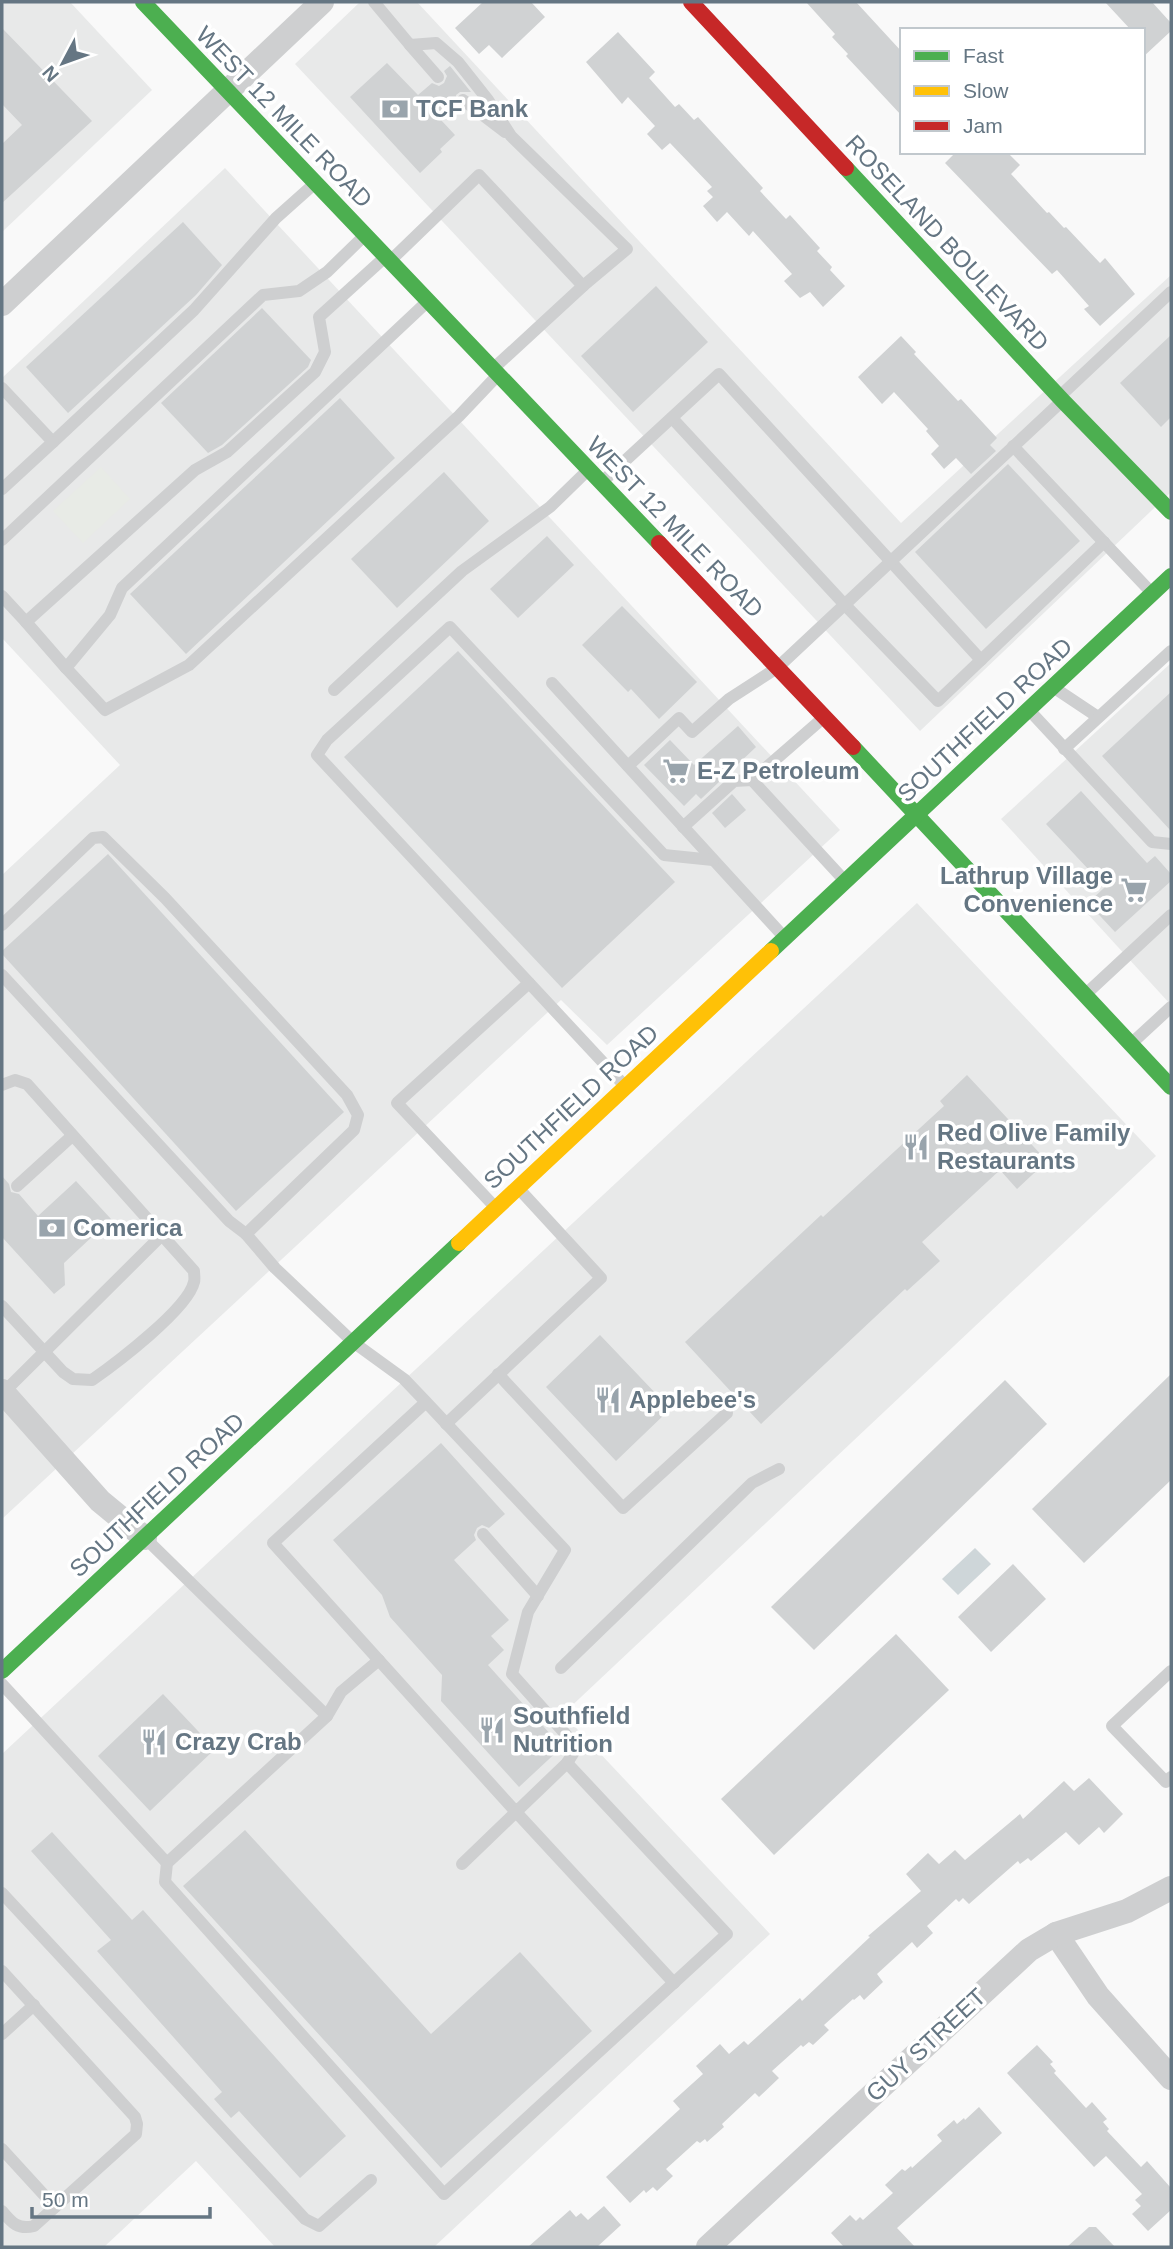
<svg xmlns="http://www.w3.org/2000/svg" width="1173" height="2249" font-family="Helvetica,sans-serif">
	<rect width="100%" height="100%" fill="#f9f9f9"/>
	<g fill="#e8e9e9">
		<path d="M 2,2 L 70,2 L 152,90 L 2,232 Z"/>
		<path d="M 360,2 L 417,2 L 901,523 L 1171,275 L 1171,492 L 920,731 L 295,64 Z"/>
		<path d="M 225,168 L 840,830 L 607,1045 L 561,1000 L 2,1519 L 2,875 L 120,765 L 2,638 L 2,378 Z"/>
		<path d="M 1171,663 L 1171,1005 L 1001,819 Z"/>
		<path d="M 917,903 L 1156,1156 L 563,1714 L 770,1934 L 434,2247 L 275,2247 L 196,2161 L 104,2247 L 2,2247 L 2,1754 Z"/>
	</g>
	<path fill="#e8ebe6" d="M 101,467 L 130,499 L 83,543 L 53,511 Z"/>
	<path fill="#ced6d9" d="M 975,1548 L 991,1564 L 958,1595 L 942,1579 Z"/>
	<g fill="#d0d2d3">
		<path d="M 483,2 L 531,2 L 545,17 L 502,58 L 489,45 L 479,54 L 455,28 Z"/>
		<path d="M 806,2 L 856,2 L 902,52 L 902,116 L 846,56 L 848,54 L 832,37 L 835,34 Z"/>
		<path d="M 1105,2 L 1152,2 L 1171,23 L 1171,31 L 1143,57 L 1143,30 L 1131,30 Z"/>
		<path d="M 2,28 L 92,121 L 2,203 L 2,144 L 22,125 L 2,104 Z"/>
		<path d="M 618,32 L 655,72 L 649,78 L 675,107 L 679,104 L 694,120 L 698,117 L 763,188 L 760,191 L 786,219 L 790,215 L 820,248 L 817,251 L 832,267 L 830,270 L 845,286 L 823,307 L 810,292 L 800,298 L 784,281 L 792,274 L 753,231 L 749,236 L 727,212 L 717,222 L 703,206 L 713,197 L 707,191 L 712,187 L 670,143 L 662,150 L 647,134 L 655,126 L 628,97 L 622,104 L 586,62 Z"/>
		<path d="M 387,63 L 418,95 L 432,83 L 439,86 L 444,83 L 447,76 L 444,71 L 450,66 L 471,92 L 460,92 L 456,95 L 457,106 L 441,120 L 455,135 L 440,149 L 442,152 L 420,173 L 350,97 Z"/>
		<path d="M 956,152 L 1007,152 L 1020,165 L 1011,174 L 1047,213 L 1049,212 L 1064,228 L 1066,227 L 1100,263 L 1105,258 L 1135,294 L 1100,326 L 1084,309 L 1089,306 L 1057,270 L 1052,274 L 945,163 Z"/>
		<path d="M 183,222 L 222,265 L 196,295 L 68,413 L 26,367 Z"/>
		<path d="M 656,286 L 708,342 L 633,412 L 581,356 Z"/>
		<path d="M 262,308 L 311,360 L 308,367 L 222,445 L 208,453 L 161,403 Z"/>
		<path d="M 1171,335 L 1171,417 L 1161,427 L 1120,383 Z"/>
		<path d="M 901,336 L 916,352 L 914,354 L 958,401 L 961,399 L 997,438 L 990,445 L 996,451 L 971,474 L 956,458 L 944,469 L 931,454 L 939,446 L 926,431 L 928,429 L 894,392 L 882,404 L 858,377 Z"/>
		<path d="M 340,398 L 395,458 L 186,654 L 130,594 Z"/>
		<path d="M 1008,464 L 1080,541 L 986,629 L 915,552 Z"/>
		<path d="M 444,472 L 489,521 L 397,608 L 351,559 Z"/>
		<path d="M 547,536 L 574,565 L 518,618 L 490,589 Z"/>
		<path d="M 622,606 L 697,682 L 659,719 L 631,689 L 628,692 L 582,645 Z"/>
		<path d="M 458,651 L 675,882 L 562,988 L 344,757 Z"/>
		<path d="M 1171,692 L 1171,831 L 1102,756 Z"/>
		<path d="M 738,726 L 756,747 L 701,799 L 696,794 L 684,806 L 644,765 L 670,740 L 694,765 Z"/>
		<path d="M 1081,791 L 1147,863 L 1155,856 L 1171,874 L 1171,881 L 1115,932 L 1088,903 L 1105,887 L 1046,824 Z"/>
		<path d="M 732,794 L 746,810 L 725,828 L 712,813 Z"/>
		<path d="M 108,854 L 344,1112 L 236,1211 L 2,954 L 2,951 Z"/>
		<path d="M 967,1075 L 1047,1161 L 1017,1189 L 1000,1170 L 922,1242 L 940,1261 L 907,1291 L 905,1289 L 761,1424 L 685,1342 L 821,1215 L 823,1217 L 944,1106 L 940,1101 Z"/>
		<path d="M 2,1176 L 9,1184 L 11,1192 L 19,1194 L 38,1216 L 76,1181 L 111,1219 L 64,1263 L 65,1285 L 54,1294 L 2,1237 Z"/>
		<path d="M 600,1335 L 660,1398 L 656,1401 L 667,1412 L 616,1461 L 546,1387 Z"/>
		<path d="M 1171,1374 L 1171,1480 L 1084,1563 L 1032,1509 Z"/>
		<path d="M 1005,1380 L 1047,1424 L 814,1650 L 771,1607 Z"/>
		<path d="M 441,1443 L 505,1514 L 489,1528 L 482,1525 L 477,1528 L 474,1535 L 476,1540 L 454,1560 L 509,1620 L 491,1636 L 504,1650 L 488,1665 L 562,1747 L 519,1787 L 441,1701 L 442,1675 L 390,1617 L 382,1595 L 333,1540 Z"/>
		<path d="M 1013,1564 L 1046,1599 L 991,1652 L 958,1617 Z"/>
		<path d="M 896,1634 L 949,1690 L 774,1855 L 721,1799 Z"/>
		<path d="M 163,1694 L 215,1749 L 150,1811 L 98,1756 Z"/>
		<path d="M 1089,1778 L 1123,1814 L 1104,1833 L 1099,1827 L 1079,1845 L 1066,1832 L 1031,1861 L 1028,1858 L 1020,1864 L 1018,1861 L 969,1904 L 963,1898 L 959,1902 L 956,1899 L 927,1926 L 933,1933 L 917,1948 L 912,1942 L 877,1974 L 883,1982 L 864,2000 L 860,1995 L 854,2000 L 853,1999 L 824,2025 L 829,2030 L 813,2045 L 809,2042 L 803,2047 L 801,2045 L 772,2071 L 779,2078 L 759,2097 L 755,2093 L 722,2124 L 724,2127 L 707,2142 L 705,2139 L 700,2143 L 697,2141 L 666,2169 L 673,2176 L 657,2191 L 653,2187 L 646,2193 L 644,2190 L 630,2203 L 606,2177 L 680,2109 L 673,2101 L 703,2074 L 696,2066 L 720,2044 L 729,2054 L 744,2041 L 748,2045 L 800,1998 L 802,2001 L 870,1937 L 868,1936 L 921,1891 L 906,1874 L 928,1853 L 939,1864 L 955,1850 L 965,1860 L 1020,1814 L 1023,1819 L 1064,1781 L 1074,1791 Z"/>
		<path d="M 245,1830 L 431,2034 L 520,1952 L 592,2031 L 441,2168 L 183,1886 Z"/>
		<path d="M 52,1832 L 132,1920 L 143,1910 L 346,2136 L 300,2178 L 239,2111 L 231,2118 L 214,2099 L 222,2092 L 97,1951 L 111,1940 L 31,1851 Z"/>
		<path d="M 1037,2045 L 1053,2062 L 1050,2064 L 1056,2071 L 1054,2073 L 1086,2108 L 1092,2102 L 1107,2119 L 1103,2122 L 1109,2129 L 1107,2131 L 1141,2167 L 1147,2161 L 1171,2188 L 1171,2210 L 1148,2231 L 1132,2214 L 1141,2206 L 1135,2200 L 1142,2194 L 1106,2156 L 1094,2167 L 1007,2073 Z"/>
		<path d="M 979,2107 L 1002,2133 L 897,2228 L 915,2247 L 844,2247 L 831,2233 L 850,2215 L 856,2221 L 860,2217 L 863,2220 L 893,2193 L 885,2185 L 902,2169 L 905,2171 L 911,2166 L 912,2168 L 942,2141 L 937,2135 L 954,2120 L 957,2124 L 964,2118 L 965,2120 Z"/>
		<path d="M 604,2206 L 621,2225 L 597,2247 L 528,2247 L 570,2210 L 576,2217 L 581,2213 L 588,2220 Z"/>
		<path d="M 1089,2227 L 1096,2227 L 1115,2247 L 1067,2247 Z"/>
	</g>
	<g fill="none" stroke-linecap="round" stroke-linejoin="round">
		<g stroke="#cecfd0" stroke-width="12">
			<path d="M 374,2 L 410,45 L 436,43 L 458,62 L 488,100 L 511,136 L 627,249 L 583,286"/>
			<path d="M 410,45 L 438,77"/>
			<path d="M 463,100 L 505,132"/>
			<path d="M 391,260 L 479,175 L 583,286 L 495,367"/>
			<path d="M 428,301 L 122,588 L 110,615 L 66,668 L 105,710 L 189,665 L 459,416 L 496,377"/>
			<path d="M 2,388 L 53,442 L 194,310 L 276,218 L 313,185"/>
			<path d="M 1059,397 L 1171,292"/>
			<path d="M 672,418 L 845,605 L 938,701 L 981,660"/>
			<path d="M 1013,446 L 1150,591"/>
			<path d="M 602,482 L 719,374 L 981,660 L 1104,542"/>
			<path d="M 2,489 L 53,442"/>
			<path d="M 2,540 L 263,295 L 299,291 L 327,272 L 362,238"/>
			<path d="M 2,596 L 26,622 L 195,470 L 227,452 L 315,372 L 325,352 L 319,317 L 383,259"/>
			<path d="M 26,622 L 66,668"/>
			<path d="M 552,683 L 784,937"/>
			<path d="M 1053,687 L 1098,717"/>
			<path d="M 334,690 L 462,571 L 550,507 L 586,472"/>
			<path d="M 1029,710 L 1152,842 L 1171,844"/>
			<path d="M 822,719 L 752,780 L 845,881"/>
			<path d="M 1064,749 L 1171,651"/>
			<path d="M 628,766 L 679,718 L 692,732 L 729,699 L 777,668 L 1062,401"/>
			<path d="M 683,827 L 734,781 L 752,780"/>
			<path d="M 2,925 L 93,838 L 103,837 L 165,898 L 347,1095 L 358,1115 L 354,1130 L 246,1234"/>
			<path d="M 2,975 L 229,1221 L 246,1234 L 275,1268 L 353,1342 L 404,1379 L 426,1402 L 565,1550 L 528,1612 L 512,1674 L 577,1747 L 567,1763 L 516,1812 L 273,1543 L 426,1402"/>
			<path d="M 1087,993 L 1171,915"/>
			<path d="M 1133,1042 L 1171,1007"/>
			<path d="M 2,1085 L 15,1080 L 27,1084 L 194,1271 C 194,1275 195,1279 194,1282 C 188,1309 115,1364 92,1380 L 73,1379 L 63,1372 L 2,1306"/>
			<path d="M 624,1085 L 317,755 L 327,740 L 450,627 L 664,855 L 713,860"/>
			<path d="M 17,1186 L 72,1136"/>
			<path d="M 495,1207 L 397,1103 L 529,983"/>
			<path d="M 498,1374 L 623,1508 L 727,1413"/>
			<path d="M 3,1393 L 162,1235"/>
			<path d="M 446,1424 L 601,1278 L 520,1190"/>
			<path d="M 483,1534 L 538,1596"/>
			<path d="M 145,1538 L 327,1716 L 167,1863 L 165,1882 L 444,2194 L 727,1934 L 567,1763"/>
			<path d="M 561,1668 L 752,1483 L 779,1469"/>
			<path d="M 1171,1671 L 1112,1726 L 1166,1782 L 1171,1777"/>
			<path d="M 2,1684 L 167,1863"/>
			<path d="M 327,1716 L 341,1692 L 379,1660"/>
			<path d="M 462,1864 L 516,1812 L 674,1983"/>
			<path d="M 2,1893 L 305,2219 L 319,2226 L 371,2180"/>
			<path d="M 2,1971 L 135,2117 L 137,2124 L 136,2134 L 34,2226 C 18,2230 12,2223 2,2211"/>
			<path d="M 2,2034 L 34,2005"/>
			<path d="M 2,2149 L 55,2207"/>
		</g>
		<g stroke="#cecfd0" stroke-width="24">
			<path d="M 2,304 L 322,2"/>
			<path d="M 2,1391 L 100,1501 L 145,1538"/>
			<path d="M 1056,1934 L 1098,1996 L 1171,2078"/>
			<path d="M 708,2247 L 1029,1950 L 1056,1934 L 1127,1911 L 1171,1888"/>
		</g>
		<g stroke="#4caf50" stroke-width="16">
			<path d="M 143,2 L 659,543"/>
			<path d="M 846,168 L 1063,401 L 1171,512"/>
			<path d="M 853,747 L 1171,1087"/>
			<path d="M 771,951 L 1171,576"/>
			<path d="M 2,1671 L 459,1243"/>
		</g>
		<path stroke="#ffc107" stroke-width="16" d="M 459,1243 L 771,951"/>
		<g stroke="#c62828" stroke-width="16">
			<path d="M 691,2 L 846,168"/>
			<path d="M 659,543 L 853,747"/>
		</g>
	</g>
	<defs>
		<g id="bank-bare" transform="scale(2.1)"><path d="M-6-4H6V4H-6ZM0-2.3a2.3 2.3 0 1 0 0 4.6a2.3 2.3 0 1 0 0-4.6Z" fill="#99a4ac" stroke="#fff" stroke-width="2.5" paint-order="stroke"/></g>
		<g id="supermarket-bare" transform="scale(2.1)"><path d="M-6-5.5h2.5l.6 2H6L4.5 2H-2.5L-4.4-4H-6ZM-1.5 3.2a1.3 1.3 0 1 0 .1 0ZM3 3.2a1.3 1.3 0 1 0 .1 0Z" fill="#99a4ac" stroke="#fff" stroke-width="2.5" paint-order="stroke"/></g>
		<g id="restaurant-bare" transform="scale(2.1)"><path d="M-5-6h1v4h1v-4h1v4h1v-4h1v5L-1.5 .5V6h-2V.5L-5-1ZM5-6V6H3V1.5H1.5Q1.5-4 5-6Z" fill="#99a4ac" stroke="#fff" stroke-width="2.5" paint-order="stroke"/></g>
	</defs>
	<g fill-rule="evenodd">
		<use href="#bank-bare" x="395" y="109"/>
		<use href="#supermarket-bare" x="676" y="771"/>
		<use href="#supermarket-bare" x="1134" y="890"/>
		<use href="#restaurant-bare" x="916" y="1147"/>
		<use href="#bank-bare" x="52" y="1228"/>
		<use href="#restaurant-bare" x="608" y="1400"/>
		<use href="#restaurant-bare" x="492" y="1730"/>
		<use href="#restaurant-bare" x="154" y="1742"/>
	</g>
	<g text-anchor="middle" stroke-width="7" stroke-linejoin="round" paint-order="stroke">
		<g font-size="24" font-weight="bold" fill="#657683" stroke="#fff" text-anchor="start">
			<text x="416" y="117">TCF Bank</text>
			<text x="697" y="779">E-Z Petroleum</text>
			<text x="1113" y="884" text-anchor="end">Lathrup Village<tspan x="1113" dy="28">Convenience</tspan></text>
			<text x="937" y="1141">Red Olive Family<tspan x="937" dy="28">Restaurants</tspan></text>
			<text x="73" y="1236">Comerica</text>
			<text x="629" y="1408">Applebee's</text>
			<text x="513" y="1724">Southfield<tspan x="513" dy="28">Nutrition</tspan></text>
			<text x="175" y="1750">Crazy Crab</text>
		</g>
		<g font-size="24" fill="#657683" stroke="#fff">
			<text transform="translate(284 117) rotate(46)" y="8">WEST 12 MILE ROAD</text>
			<text transform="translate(947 243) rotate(47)" y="8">ROSELAND BOULEVARD</text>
			<text transform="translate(675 527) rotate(46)" y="8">WEST 12 MILE ROAD</text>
			<text transform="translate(985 720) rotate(-43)" y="8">SOUTHFIELD ROAD</text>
			<text transform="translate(571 1107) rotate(-43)" y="8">SOUTHFIELD ROAD</text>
			<text transform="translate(157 1495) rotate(-43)" y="8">SOUTHFIELD ROAD</text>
			<text transform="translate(926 2045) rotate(-43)" y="8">GUY STREET</text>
		</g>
	</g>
	<rect width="1173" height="2249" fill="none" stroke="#657683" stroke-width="7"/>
	<rect x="900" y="28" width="245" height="126" fill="#ffffff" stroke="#c1c8cd" stroke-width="2"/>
	<rect x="914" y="51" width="35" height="10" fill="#4caf50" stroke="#c1c8cd" stroke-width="2"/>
	<text x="963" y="63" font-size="21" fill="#657683">Fast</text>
	<rect x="914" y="86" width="35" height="10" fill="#ffc107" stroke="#c1c8cd" stroke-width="2"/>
	<text x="963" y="98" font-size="21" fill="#657683">Slow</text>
	<rect x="914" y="121" width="35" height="10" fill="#c62828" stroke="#c1c8cd" stroke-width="2"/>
	<text x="963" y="133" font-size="21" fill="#657683">Jam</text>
	<g transform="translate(63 63) rotate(229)" stroke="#ffffff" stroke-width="5" paint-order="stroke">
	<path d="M0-5L12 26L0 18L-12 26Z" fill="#657683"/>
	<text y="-10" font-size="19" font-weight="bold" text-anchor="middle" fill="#657683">N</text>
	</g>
	<path d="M32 2207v10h178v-10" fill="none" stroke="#657683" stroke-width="3.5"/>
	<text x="42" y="2207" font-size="21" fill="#657683" stroke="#ffffff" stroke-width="5" paint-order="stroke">50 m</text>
</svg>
